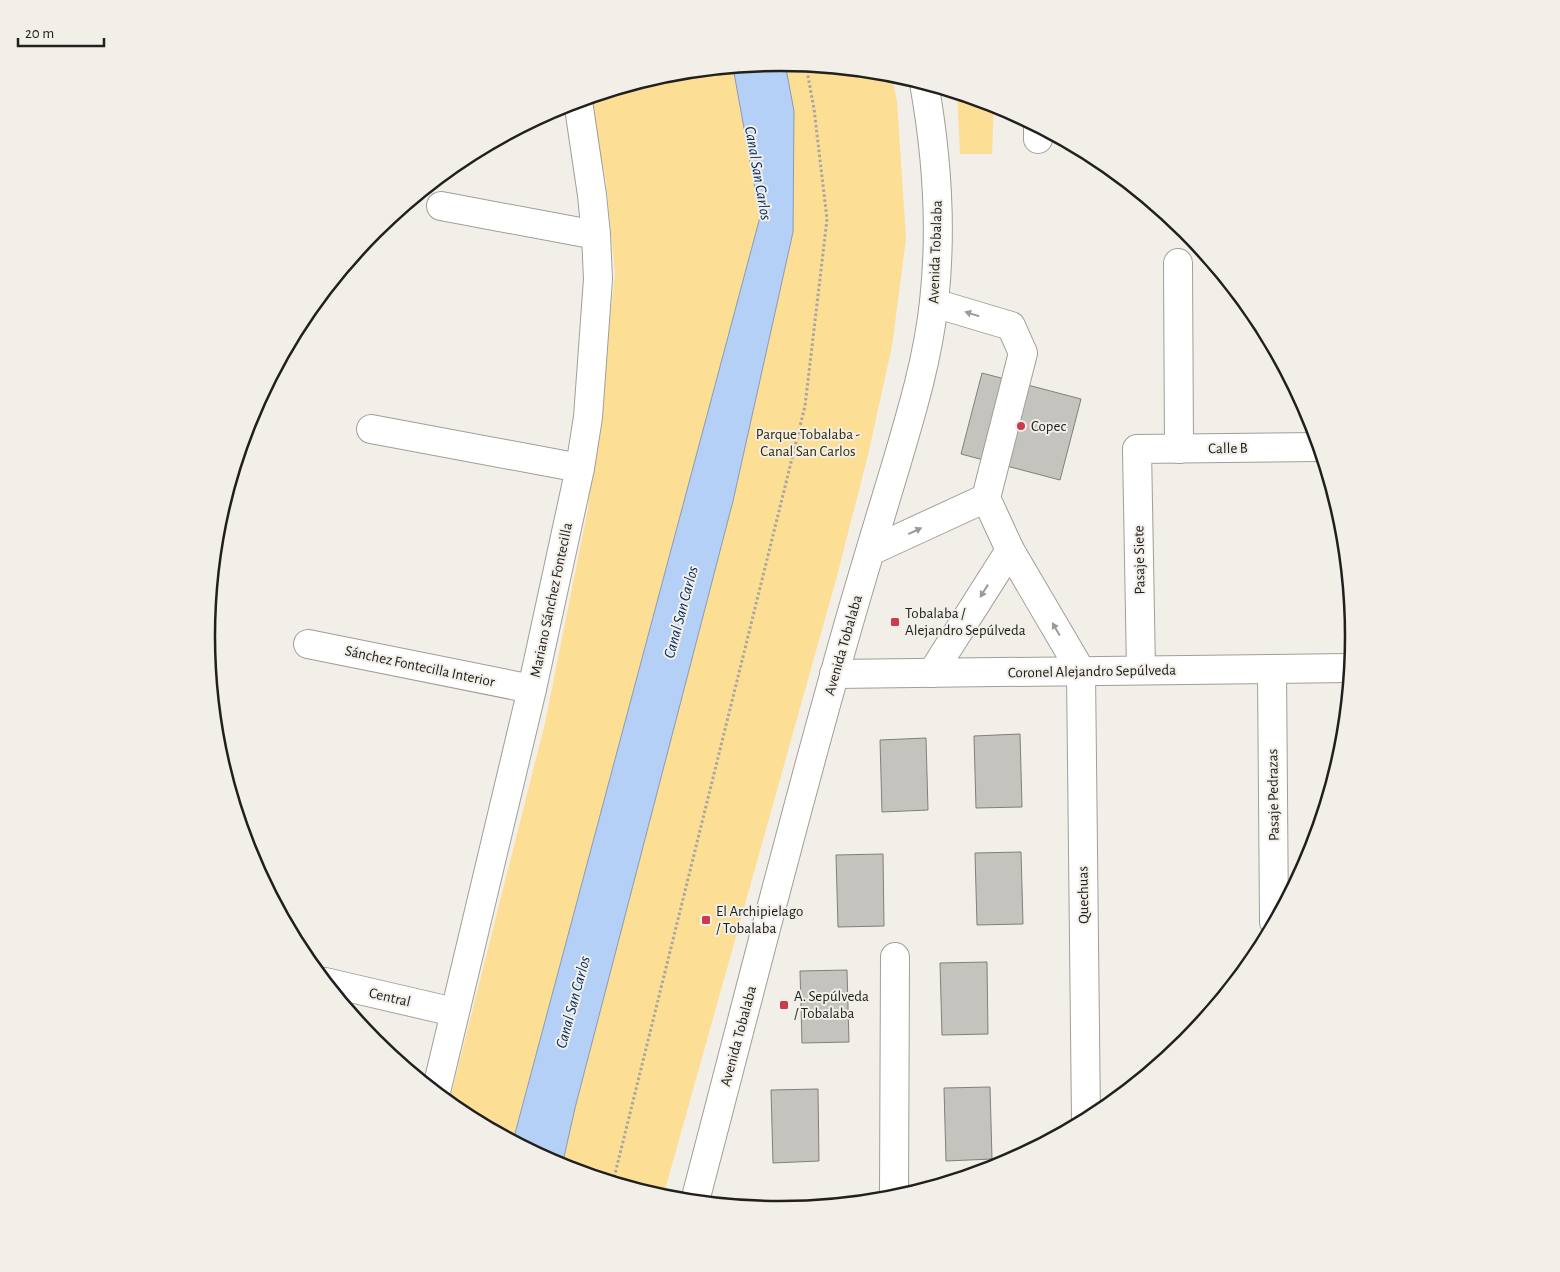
<svg xmlns="http://www.w3.org/2000/svg" width="1560" height="1272" font-family="'Alegreya Sans',sans-serif">
	<rect width="100%" height="100%" fill="#f2efe9"/>
	<g fill="#fcde95">
		<path d="M 785,63 L 891,73 L 897,101 L 906,239 L 892,346 L 868,455 L 837,576 L 663,1197 L 562,1166 L 575,1108 L 733,501 L 793,232 L 794,111 Z"/>
		<path d="M 733,67 L 760,217 L 513,1141 L 461,1113 L 449,1103 L 545,723 L 588,508 L 615,274 L 606,181 L 588,98 L 668,73 Z"/>
		<path d="M 957,93 L 994,104 L 992,154 L 960,154 Z"/>
	</g>
	<path fill="#b4d0f7" stroke="#889bb6" d="M 780,63 L 785,63 L 794,111 L 793,232 L 733,501 L 575,1108 L 562,1166 L 513,1141 L 760,217 L 733,67 Z"/>
	<g fill="#c5c3bd" stroke="#817f79">
		<path d="M 982,373 L 1081,399 L 1060,480 L 961,454 Z"/>
		<path d="M 1020,734 L 1022,807 L 976,808 L 974,736 Z"/>
		<path d="M 926,738 L 928,810 L 882,812 L 880,740 Z"/>
		<path d="M 1021,852 L 1023,924 L 977,925 L 975,853 Z"/>
		<path d="M 883,854 L 884,926 L 838,927 L 836,855 Z"/>
		<path d="M 987,962 L 988,1034 L 942,1035 L 940,963 Z"/>
		<path d="M 847,970 L 849,1042 L 802,1043 L 800,971 Z"/>
		<path d="M 990,1087 L 992,1159 L 946,1161 L 944,1088 Z"/>
		<path d="M 818,1089 L 819,1161 L 773,1163 L 771,1090 Z"/>
		<path d="M 786,1205 L 786,1209 L 780,1209 L 746,1206 Z"/>
	</g>
	<g fill="none" stroke-linecap="round" stroke-linejoin="round">
		<g stroke="#a09e98" stroke-width="30">
			<g id="minor">
				<path d="M 1038,127 L 1038,139"/>
				<path d="M 441,206 L 596,235"/>
				<path d="M 1178,263 L 1179,449"/>
				<path d="M 934,303 L 1011,326 L 1023,353 L 986,498 L 1010,550 L 1081,671 L 1086,1120"/>
				<path d="M 371,429 L 580,468"/>
				<path d="M 871,551 L 986,498"/>
				<path d="M 308,644 L 532,689"/>
				<path d="M 1272,669 L 1274,922"/>
				<path d="M 1141,670 L 1137,449 L 1319,447"/>
				<path d="M 932,673 L 1010,550"/>
				<path d="M 834,674 L 1350,668"/>
				<path d="M 325,982 L 454,1012"/>
				<path d="M 436,1092 L 532,689 L 580,468 L 588,417 L 598,279 L 596,235 L 592,195 L 578,101"/>
				<path d="M 894,1198 L 895,957"/>
			</g>
		</g>
		<g stroke="#a09e98" stroke-width="30">
			<path id="major" d="M 695,1201 C 741,1026 785,850 834,676 C 853,605 875,535 896,465 C 912,411 928,358 934,302 C 942,229 937,155 924,83"/>
		</g>
		<path stroke="#a8a6a2" stroke-width="3" stroke-dasharray="2.5 2.5" stroke-linecap="butt" d="M 613,1182 L 805,406 L 827,219 L 814,109 L 806,65"/>
		<use href="#minor" stroke="#fff" stroke-width="28"/>
		<use href="#major" stroke="#fff" stroke-width="28"/>
	</g>
	<defs><path id="oneway-solid" d="M-6-.8H1V-3.2L6.5 0L1 3.2V.8H-6Z" transform="scale(1.25)"/></defs>
	<g fill="#9b9b9a">
		<use href="#oneway-solid" transform="translate(972 314) rotate(-163)"/>
		<use href="#oneway-solid" transform="translate(915 531) rotate(-25)"/>
		<use href="#oneway-solid" transform="translate(984 591) rotate(122)"/>
		<use href="#oneway-solid" transform="translate(1056 629) rotate(-120)"/>
	</g>
	<g fill="#cc3b4b" stroke="#f2efe9" stroke-width="2">
		<circle cx="1021" cy="426" r="5"/>
		<rect x="890" y="617" width="10" height="10" rx="2.5"/>
		<rect x="701" y="915" width="10" height="10" rx="2.5"/>
		<rect x="779" y="1000" width="10" height="10" rx="2.5"/>
	</g>
	<g text-anchor="middle" stroke-width="4" stroke-linejoin="round" paint-order="stroke">
		<g font-size="15" fill="#21201e" stroke="#f2efe9">
			<text transform="translate(935 252) rotate(-88)" y="5">Avenida Tobalaba</text>
			<text transform="translate(1228 448) rotate(-1)" y="5">Calle B</text>
			<text transform="translate(1139 560) rotate(-91)" y="5">Pasaje Siete</text>
			<text transform="translate(551 600) rotate(-78)" y="5">Mariano Sánchez Fontecilla</text>
			<text transform="translate(843 645) rotate(-74)" y="5">Avenida Tobalaba</text>
			<text transform="translate(420 666) rotate(12)" y="5">Sánchez Fontecilla Interior</text>
			<text transform="translate(1092 671) rotate(-1)" y="5">Coronel Alejandro Sepúlveda</text>
			<text transform="translate(1273 795) rotate(-91)" y="5">Pasaje Pedrazas</text>
			<text transform="translate(1083 895) rotate(-91)" y="5">Quechuas</text>
			<text transform="translate(390 997) rotate(13)" y="5">Central</text>
			<text transform="translate(738 1036) rotate(-75)" y="5">Avenida Tobalaba</text>
		</g>
		<g font-size="15" fill="#21201e" stroke="#f2efe9" text-anchor="start">
			<text x="1031" y="431">Copec</text>
			<text x="905" y="618">Tobalaba /<tspan x="905" dy="17">Alejandro Sepúlveda</tspan></text>
			<text x="716" y="916">El Archipielago<tspan x="716" dy="17">/ Tobalaba</tspan></text>
			<text x="794" y="1001">A. Sepúlveda<tspan x="794" dy="17">/ Tobalaba</tspan></text>
		</g>
		<g font-size="15" fill="#342804" stroke="#f2efe9">
			<text x="808" y="439">Parque Tobalaba -<tspan x="808" dy="17">Canal San Carlos</tspan></text>
		</g>
		<g font-size="16" font-style="italic" fill="#022d64" stroke="#f2efe9">
			<text transform="translate(759 173) rotate(80)" y="6">Canal San Carlos</text>
			<text transform="translate(680 612) rotate(-75)" y="6">Canal San Carlos</text>
			<text transform="translate(572 1002) rotate(-75)" y="6">Canal San Carlos</text>
		</g>
	</g>
	<path d="M0 0H1560V1272H0ZM215 636a565 565 0 1 1 1130 0a565 565 0 1 1-1130 0Z" fill="#f2efe9" fill-rule="evenodd"/>
	<path fill="none" stroke="#21201e" stroke-width="2.5" d="M215 636a565 565 0 1 1 1130 0a565 565 0 1 1-1130 0Z"/>
	<path d="M18 38v8h86v-8" fill="none" stroke="#21201e" stroke-width="2.5"/>
	<text x="25" y="38" font-size="15" fill="#21201e" stroke="#f2efe9" stroke-width="4" paint-order="stroke">20 m</text>
</svg>
